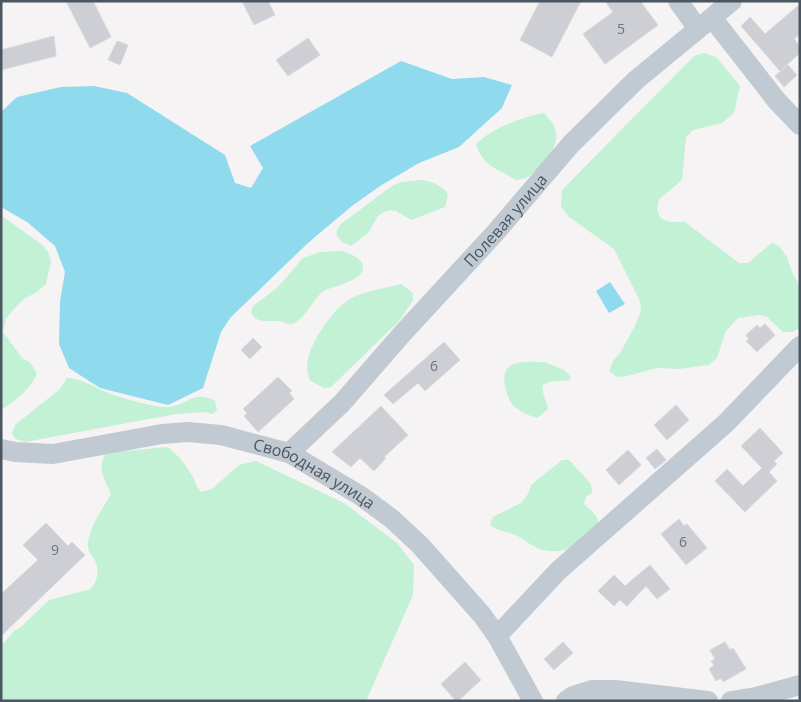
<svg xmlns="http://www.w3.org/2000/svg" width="801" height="702" font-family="'Open Sans',sans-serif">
	<rect width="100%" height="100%" fill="#f5f3f3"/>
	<g fill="#c3f1d5">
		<path d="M 704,53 L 716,57 L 740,86 L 734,113 L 722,123 L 693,130 L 686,137 L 682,180 L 659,199 L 657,210 L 661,219 L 670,222 L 685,222 L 739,263 L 748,263 L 772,243 L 779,246 L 787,257 L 792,272 L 800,287 L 800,328 L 792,332 L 783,332 L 767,317 L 760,315 L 738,318 L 726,331 L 717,358 L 709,365 L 678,369 L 657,368 L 627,376 L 617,377 L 609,371 L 613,361 L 620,353 L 635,326 L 641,311 L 640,301 L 614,249 L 569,217 L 561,207 L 562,190 L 694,56 Z"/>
		<path d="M 544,113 C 549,119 555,124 556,133 C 559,148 540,170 528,177 C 525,179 520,179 516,180 C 498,169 484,167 476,145 C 487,130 525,116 544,113 Z"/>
		<path d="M 422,180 C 433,182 441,185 448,194 L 445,207 L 411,220 L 396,211 L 390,210 L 384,212 L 378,216 L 368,233 L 351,246 C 340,241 331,236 341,224 L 392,186 L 401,182 Z"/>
		<path d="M 1,215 L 42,245 L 48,252 L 51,261 L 46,284 L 37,292 L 24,299 L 14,309 L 6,319 L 3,332 L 22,358 L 30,362 L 37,374 C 30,389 15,402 1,410 Z"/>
		<path d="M 342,251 C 350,254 361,257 363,266 C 365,281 333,286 324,291 C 313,297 302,327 288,324 C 286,324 284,322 281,321 C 278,321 273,321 270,321 C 261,321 255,321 251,312 L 253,306 L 277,288 L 303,258 L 320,252 Z"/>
		<path d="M 401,284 L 413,293 L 413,300 L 399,321 L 331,387 L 324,388 L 309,380 C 309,376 307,370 307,365 C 309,343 335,304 356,296 C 370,290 387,288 401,284 Z"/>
		<path d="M 545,362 L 564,370 L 571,377 L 569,380 L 549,382 L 543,385 C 541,394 547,400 548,409 L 537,418 C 528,415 520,412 513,405 C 506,397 499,373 510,366 C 519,360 535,362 545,362 Z"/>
		<path d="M 67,378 C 82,378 97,389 111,394 C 125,399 153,407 168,407 C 187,406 194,389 215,401 L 217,410 L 213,414 L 204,412 L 176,414 L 25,442 L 16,439 L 12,434 L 15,425 L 60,389 Z"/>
		<path d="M 167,447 C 177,454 185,463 191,474 C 196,481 195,485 201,492 L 212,489 L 239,465 L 256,461 L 344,503 L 397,543 L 414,565 L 413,595 L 366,701 L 1,701 L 1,646 L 14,631 L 21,627 L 49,600 L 91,589 C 96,582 100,572 96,563 C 94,557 87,552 88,545 C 88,528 103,509 111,494 C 105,479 96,469 106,453 Z"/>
		<path d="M 562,460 L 569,460 L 591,484 L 592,493 L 586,497 L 584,504 C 589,509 597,514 598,522 C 599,526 595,529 593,531 C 580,543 567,553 549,551 C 534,550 527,540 515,535 C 505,531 498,531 490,525 L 493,517 L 521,503 L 528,494 L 531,485 Z"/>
	</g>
	<g fill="#90daee">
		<path d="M 401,61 L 452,79 L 484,77 L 512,85 L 502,108 L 459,147 L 419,163 L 380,186 L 352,206 L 309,242 L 231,317 L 221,332 L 203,388 L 168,405 L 100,388 L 69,368 L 59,344 L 60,301 L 65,272 L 55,246 L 27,222 L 1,207 L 1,112 L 17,97 L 61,87 L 94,86 L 127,93 L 225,155 L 235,183 L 251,188 L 263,168 L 250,146 Z"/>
		<path d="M 610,282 L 625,304 L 609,313 L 596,291 Z"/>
	</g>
	<g fill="#cdcfd5" stroke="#d7d9de">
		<path d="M 66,1 L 93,1 L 111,37 L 90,48 Z"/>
		<path d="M 242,1 L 268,1 L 275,15 L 254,25 Z"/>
		<path d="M 540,1 L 581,1 L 552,57 L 520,40 Z"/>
		<path d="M 605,1 L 640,1 L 658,25 L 605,64 L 583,34 L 613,12 Z"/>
		<path d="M 800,4 L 800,34 L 794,39 L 800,46 L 800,53 L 780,71 L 741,26 L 750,17 L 765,34 Z"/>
		<path d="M 54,36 L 56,56 L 1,70 L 1,50 Z"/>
		<path d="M 308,38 L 320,55 L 288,76 L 276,60 Z"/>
		<path d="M 117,41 L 128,45 L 120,65 L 108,60 Z"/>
		<path d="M 788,65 L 797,75 L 784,87 L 775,76 Z"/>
		<path d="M 765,324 L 775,335 L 757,352 L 746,341 L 749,339 L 746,335 L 757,325 L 760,328 Z"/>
		<path d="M 253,338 L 262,347 L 250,359 L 241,350 Z"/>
		<path d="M 444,342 L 460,360 L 425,391 L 418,383 L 393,404 L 384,395 Z"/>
		<path d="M 278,377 L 292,391 L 289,393 L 294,399 L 258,432 L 244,416 L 247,413 L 243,409 Z"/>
		<path d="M 676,405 L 689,420 L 667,440 L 654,425 Z"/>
		<path d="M 381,406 L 408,435 L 384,457 L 386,458 L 374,471 L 360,458 L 351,467 L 332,452 Z"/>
		<path d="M 760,428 L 783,453 L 774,461 L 777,464 L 769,472 L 777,481 L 745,512 L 715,481 L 727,469 L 743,486 L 762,468 L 741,446 Z"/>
		<path d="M 657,449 L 666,460 L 655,469 L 646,458 Z"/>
		<path d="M 628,450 L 641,465 L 619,485 L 606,470 Z"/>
		<path d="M 679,519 L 684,526 L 687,524 L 707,548 L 686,565 L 661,534 Z"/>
		<path d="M 46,523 L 68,546 L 72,542 L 85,555 L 1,636 L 1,594 L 38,560 L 23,545 Z"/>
		<path d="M 650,565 L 670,589 L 657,599 L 646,586 L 627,606 L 620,600 L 614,606 L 598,591 L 614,575 L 625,586 Z"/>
		<path d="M 563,642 L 573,653 L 554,670 L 544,659 Z"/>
		<path d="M 725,642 L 730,650 L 733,648 L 746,669 L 723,682 L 721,678 L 716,681 L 709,669 L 714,665 L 711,661 L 715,659 L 710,650 Z"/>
		<path d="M 465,662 L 481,680 L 458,701 L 456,701 L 441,684 Z"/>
	</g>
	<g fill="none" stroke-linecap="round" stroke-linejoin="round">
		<g stroke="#c1cad2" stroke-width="20">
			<path d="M 678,1 L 698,29"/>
			<path d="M 713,19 L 777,101 L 800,125"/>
			<path id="s1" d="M 1,449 L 15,452 L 53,454 L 162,434 L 188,432 L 221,435 L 289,453 L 361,496 L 392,519 L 420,545 L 482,615 L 497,636 L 533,701"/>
			<path id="s2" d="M 289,453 L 342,403 L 402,334 L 496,232 L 571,144 L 636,80 L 732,1"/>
			<path d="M 497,636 L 558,571 L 726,423 L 800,346"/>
			<path d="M 566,701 L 573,696 L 592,690 L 615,690 L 708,701"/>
			<path d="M 731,701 L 756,697 L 800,685"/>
		</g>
	</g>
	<g text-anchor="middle" stroke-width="4" stroke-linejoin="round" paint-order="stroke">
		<g font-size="14" fill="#6b747e">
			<text x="621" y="34">5</text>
			<text x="434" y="371">6</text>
			<text x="683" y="547">6</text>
			<text x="55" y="555">9</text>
		</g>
		<g font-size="16" fill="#4a5661" stroke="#fff">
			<text dy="6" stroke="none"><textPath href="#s2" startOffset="318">Полевая улица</textPath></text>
			<text dy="6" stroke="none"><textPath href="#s1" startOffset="324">Свободная улица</textPath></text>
		</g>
	</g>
	<rect width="801" height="702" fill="none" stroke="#4a5661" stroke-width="5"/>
</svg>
